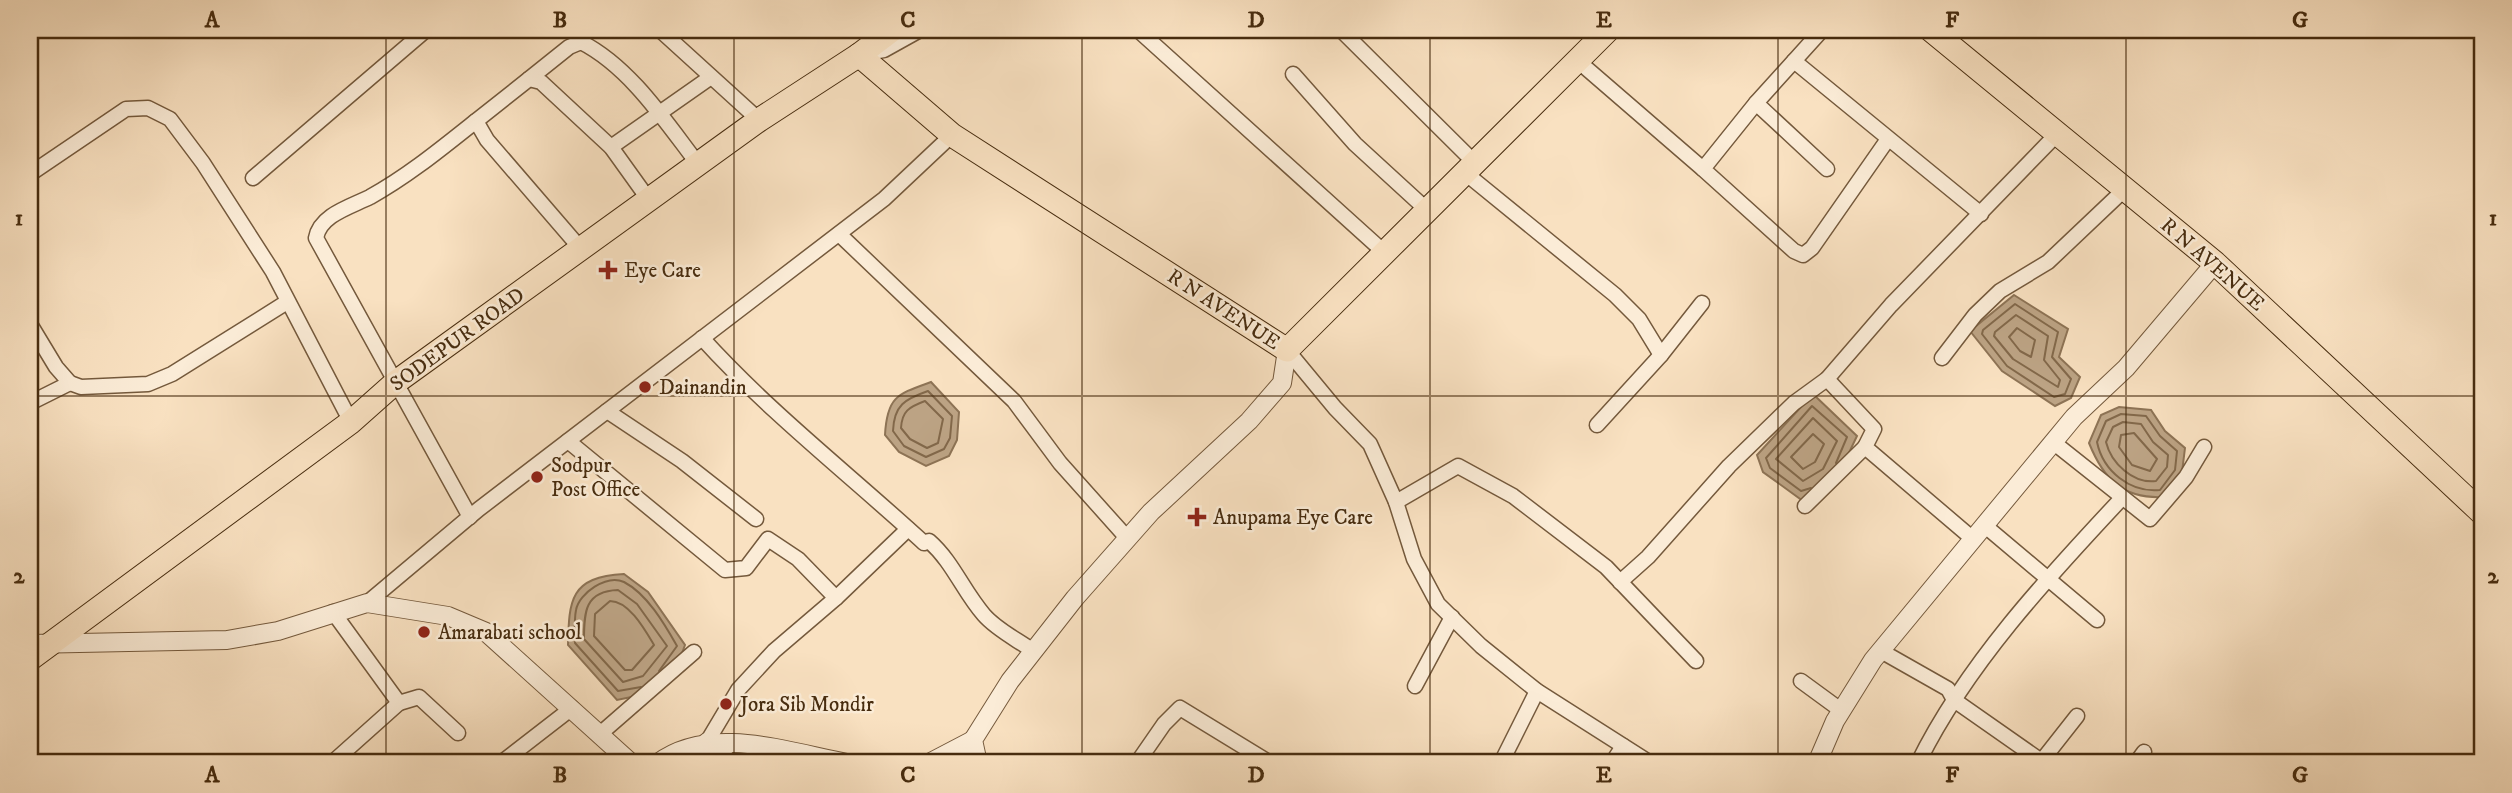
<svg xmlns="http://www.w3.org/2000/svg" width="2512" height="793" font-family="'IM FELL DW Pica',serif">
	<rect width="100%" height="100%" fill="#f9e1c1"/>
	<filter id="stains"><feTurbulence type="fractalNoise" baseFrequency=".00286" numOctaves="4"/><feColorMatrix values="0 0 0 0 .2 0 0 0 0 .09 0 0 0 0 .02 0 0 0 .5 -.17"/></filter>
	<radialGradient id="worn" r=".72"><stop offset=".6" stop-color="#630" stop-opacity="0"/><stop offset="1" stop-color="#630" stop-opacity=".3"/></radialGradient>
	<g fill="#bca384" stroke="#8d7355" stroke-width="2">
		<path d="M 2014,295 L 2068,329 L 2059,357 L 2080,377 L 2071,398 L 2055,406 L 2002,371 L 1970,331 Z"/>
		<path d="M 931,382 L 959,412 L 957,440 L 949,456 L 926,466 L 899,452 L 885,435 C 887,396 898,394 931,382 Z"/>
		<path d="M 1813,394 L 1857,436 L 1836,480 L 1803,501 L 1763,472 L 1757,455 Z"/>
		<path d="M 2119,407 L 2151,410 L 2165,431 L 2185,448 L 2182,472 L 2164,497 C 2123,499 2104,480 2089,443 L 2101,415 Z"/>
		<path d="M 624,574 L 648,592 L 685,645 L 681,656 L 641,695 L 617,700 L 568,645 C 569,600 570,577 624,574 Z"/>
	</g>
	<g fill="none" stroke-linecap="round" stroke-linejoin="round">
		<g stroke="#82684a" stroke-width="2">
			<path d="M 2015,304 L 2058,332 L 2052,357 L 2071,379 L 2065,394 L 2054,397 L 2007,366 L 1982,334 L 1983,330 Z"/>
			<path d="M 2016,315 L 2048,336 L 2044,360 L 2060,380 L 2058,387 L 2013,359 L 1994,336 L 1995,332 Z"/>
			<path d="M 2017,328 L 2035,340 L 2031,357 L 2020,351 L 2009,337 Z"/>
			<path d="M 928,391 L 952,416 L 950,438 L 944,449 L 926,457 L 904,446 L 893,431 C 894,405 905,399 928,391 Z"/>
			<path d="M 925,401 L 943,419 L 938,443 L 927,448 L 910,439 L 901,428 C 902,411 909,407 925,401 Z"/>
			<path d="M 2121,414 L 2146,416 L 2160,436 L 2177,451 L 2175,470 L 2160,490 C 2130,493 2103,471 2097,442 L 2106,421 Z"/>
			<path d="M 1813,418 L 1837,441 L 1823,469 L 1803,481 L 1776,459 Z"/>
			<path d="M 2123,422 L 2141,424 L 2153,442 L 2168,455 L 2167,467 L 2156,481 C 2133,484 2111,463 2106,442 L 2113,427 Z"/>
			<path d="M 2134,433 L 2157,459 L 2150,471 L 2132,465 L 2119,447 L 2121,435 Z"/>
			<path d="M 1813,434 L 1824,444 L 1815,462 L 1803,469 L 1791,457 Z"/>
			<path d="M 1811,488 L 1801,491 L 1770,468 L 1766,458 L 1812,406 L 1847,437 L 1836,463"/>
			<path d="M 618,590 L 637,604 L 667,646 L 643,676 L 623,682 L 584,639 C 584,612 585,591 618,590 Z"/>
			<path d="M 610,601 C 629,601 645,630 654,645 L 632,670 L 625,670 L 594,636 L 595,614 Z"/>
			<path d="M 641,687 L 618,691 L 575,643 C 575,633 574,620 576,610 C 579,593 607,574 624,582 C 647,594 664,623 677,646 L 659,671"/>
		</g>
		<g stroke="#74593c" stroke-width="17">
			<g id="minor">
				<path d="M 660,30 L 759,120"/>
				<path d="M 1138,30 L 1385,253"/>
				<path d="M 1341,30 L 1475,163"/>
				<path d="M 1822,30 L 1756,103 L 1827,169"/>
				<path d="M 867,53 L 884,50 L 920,30"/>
				<path d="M 1578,61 L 1703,169"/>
				<path d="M 1794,61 L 1981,214"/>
				<path d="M 1293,74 L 1355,144 L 1427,210"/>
				<path d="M 529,79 L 569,47 L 581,42 C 630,67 665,121 698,164"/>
				<path d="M 1756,103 L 1703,169 L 1794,251 L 1803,255 L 1812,248 L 1888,139"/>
				<path d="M 611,147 L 711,77"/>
				<path d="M 1464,172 L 1615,295 L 1639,319 L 1661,355"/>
				<path d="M 30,174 L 126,109 L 148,108 L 170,119 L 203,163 L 273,272 L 351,422"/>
				<path d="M 253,178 L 426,30"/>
				<path d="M 839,234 L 1014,401 L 1060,463 L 1128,539"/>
				<path d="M 581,249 L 487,140 L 476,121 L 529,79 L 541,82 L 611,147 L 649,200"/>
				<path d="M 30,324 L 56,367 L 70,383 L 81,387 L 148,384 L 172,374 L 287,302"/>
				<path d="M 702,338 C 770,413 850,475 924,543 L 929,541 C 953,562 963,591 984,615 C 997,630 1018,640 1033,651"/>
				<path d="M 1287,350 L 1335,408 L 1370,444 L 1396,502 L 1414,559 L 1438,604 L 1481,646 L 1537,691 L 1650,763"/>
				<path d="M 1942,358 L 1975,315 L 2000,291 L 2048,262 L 2125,189"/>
				<path d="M 1827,379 L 1874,429 L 1865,447 L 1973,539"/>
				<path d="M 30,403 L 70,383"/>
				<path d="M 607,411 L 682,461 L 756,519"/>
				<path d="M 1597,425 L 1661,355 L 1702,303"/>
				<path d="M 568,441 L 725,570 L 746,568 L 768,539 L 798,559 L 836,598"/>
				<path d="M 2053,442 L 2150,519 L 2186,477 L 2204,447"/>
				<path d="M 1396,502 L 1458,466 L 1513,496 L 1606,567 L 1696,661"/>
				<path d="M 1805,506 L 1865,447"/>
				<path d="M 470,517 L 316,238 C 320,215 350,207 370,197 C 408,176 442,148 476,121"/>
				<path d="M 1984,525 L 2097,620"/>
				<path d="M 1620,582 L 1648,557 L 1729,466 L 1794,403 L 1827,379 L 1891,305 L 2058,133"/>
				<path d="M 367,603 L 479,509 L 884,199 L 952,135"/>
				<path d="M 333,612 L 399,703 L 419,697 L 458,733"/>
				<path d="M 1881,651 L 1948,689 L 1954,700 L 2044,763"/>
				<path d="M 1801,681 L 1842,711"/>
				<path d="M 1415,686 L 1452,617"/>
				<path d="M 600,734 L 694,652"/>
				<path d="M 707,742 L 738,690 L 774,651 L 836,598 L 908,529"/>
				<path d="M 333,762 L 399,703"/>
				<path d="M 501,763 L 572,708"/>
				<path d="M 1137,763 L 1164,724 L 1180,708 L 1270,763"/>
				<path d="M 1501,763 L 1537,691"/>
				<path d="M 1612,763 L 1623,746"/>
				<path d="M 1918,763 C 1966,665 2048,577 2122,498"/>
				<path d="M 2040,763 L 2077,716"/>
				<path d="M 2136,763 L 2144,752"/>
			</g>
		</g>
		<g stroke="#74593c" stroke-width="20">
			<g id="tertiary">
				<path d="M 30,644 L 227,640 L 278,631 L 367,603 L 448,616 L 486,632 L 631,763"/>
				<path d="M 707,742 L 730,763"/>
				<path d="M 658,763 C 710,724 788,752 847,763"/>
				<path d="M 929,763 L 973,740"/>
				<path d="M 978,763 L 973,740 L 1010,681 L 1075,598 L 1151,512 L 1249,421 L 1282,383 L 1287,350"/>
				<path d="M 1817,763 L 1835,721 L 1873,660 L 2074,417 L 2126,368 L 2215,263"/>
			</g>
		</g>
		<g stroke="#472c0f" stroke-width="25">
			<g id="primary">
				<path d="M 1931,30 L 2215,263 L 2482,513"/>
				<path d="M 859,55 L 952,135 L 1287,350 L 1608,30"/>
				<path d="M 30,659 L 351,422 L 396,382 L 759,120 L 859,55 L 892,30"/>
			</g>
		</g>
		<use href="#minor" stroke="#fbecd7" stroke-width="14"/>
		<use href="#tertiary" stroke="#fbecd7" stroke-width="18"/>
		<use href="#primary" stroke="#f9e1c1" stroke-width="23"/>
	</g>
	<path fill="none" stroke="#472c0f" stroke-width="2" stroke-opacity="0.55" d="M 386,30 L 386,763M 734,30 L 734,763M 1082,30 L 1082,763M 1430,30 L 1430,763M 1778,30 L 1778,763M 2126,30 L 2126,763M 30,396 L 2482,396"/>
	<g fill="#8f2418" stroke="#fbecd7" stroke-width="2.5">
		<path d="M604.5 259.5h7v7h7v7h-7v7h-7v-7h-7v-7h7z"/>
		<circle cx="645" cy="387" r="7"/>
		<circle cx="537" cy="477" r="7"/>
		<path d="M1193.5 506.5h7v7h7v7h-7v7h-7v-7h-7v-7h7z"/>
		<circle cx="424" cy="632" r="7"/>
		<circle cx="726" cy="704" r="7"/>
	</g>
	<g text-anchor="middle" stroke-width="5" stroke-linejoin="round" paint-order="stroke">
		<g font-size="21" fill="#472c0f" stroke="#fbecd7">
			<text transform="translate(2213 264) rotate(41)" y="7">R N AVENUE</text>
			<text transform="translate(1224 309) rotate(33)" y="7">R N AVENUE</text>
			<text transform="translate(457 339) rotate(-36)" y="7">SODEPUR ROAD</text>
		</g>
		<g font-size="21" fill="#472c0f" stroke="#fbecd7" text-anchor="start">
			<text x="624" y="277">Eye Care</text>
			<text x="659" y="394">Dainandin</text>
			<text x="551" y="472">Sodpur<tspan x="551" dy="24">Post Office</tspan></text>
			<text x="1213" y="524">Anupama Eye Care</text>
			<text x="438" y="639">Amarabati school</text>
			<text x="740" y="711">Jora Sib Mondir</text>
		</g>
	</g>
	<rect width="2512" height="793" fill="none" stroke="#f9e1c1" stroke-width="77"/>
	<rect x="38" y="38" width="2436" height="716" fill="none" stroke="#472c0f" stroke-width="2.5"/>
	<g font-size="23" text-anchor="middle" font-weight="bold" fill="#472c0f">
		<text x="212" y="27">A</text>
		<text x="560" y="27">B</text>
		<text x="908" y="27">C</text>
		<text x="1256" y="27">D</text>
		<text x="1604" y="27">E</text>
		<text x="1952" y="27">F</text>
		<text x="2300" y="27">G</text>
		<text x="19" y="225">1</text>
		<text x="2493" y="225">1</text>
		<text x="19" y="583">2</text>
		<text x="2493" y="583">2</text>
		<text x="212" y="782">A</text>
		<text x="560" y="782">B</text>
		<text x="908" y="782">C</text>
		<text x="1256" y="782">D</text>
		<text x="1604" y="782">E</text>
		<text x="1952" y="782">F</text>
		<text x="2300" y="782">G</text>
	</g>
	<rect width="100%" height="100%" filter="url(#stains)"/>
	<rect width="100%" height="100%" fill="url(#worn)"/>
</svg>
